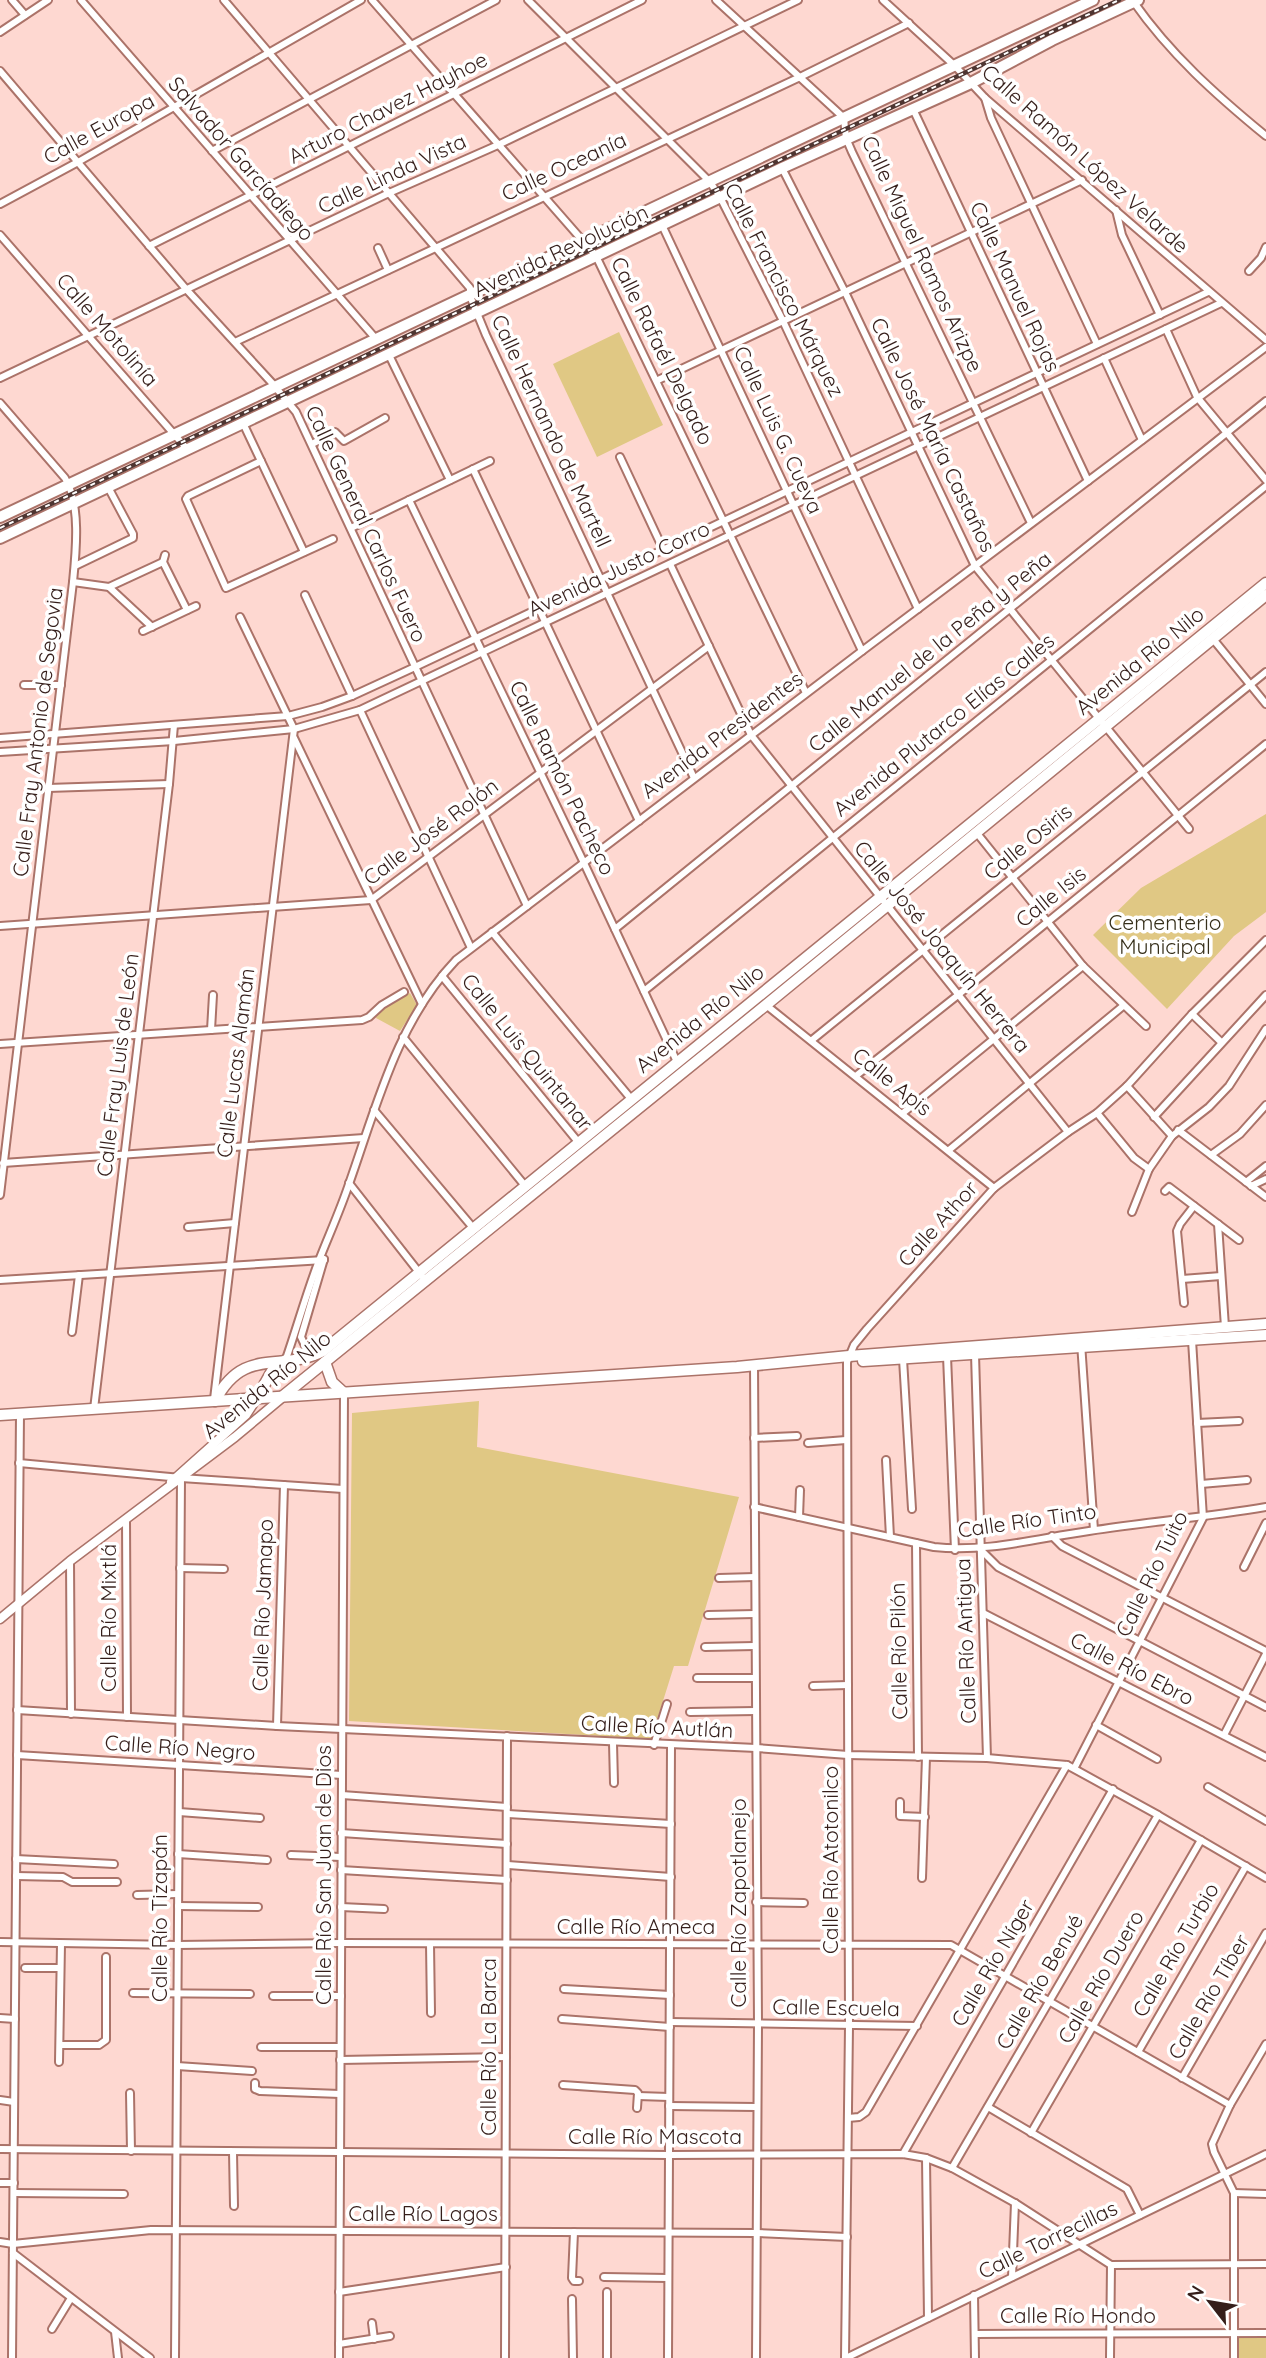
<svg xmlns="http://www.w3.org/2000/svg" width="1266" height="2358" font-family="Quicksand,sans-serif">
	<rect width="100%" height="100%" fill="#fed8d1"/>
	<g fill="#e0c884">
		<path d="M 619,332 L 663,425 L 597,457 L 553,364 Z"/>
		<path d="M 1266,814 L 1266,912 L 1234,936 L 1167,1009 L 1093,935 L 1141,888 Z"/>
		<path d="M 410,993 L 417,1005 L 400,1031 L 376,1018 L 377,1012 Z"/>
		<path d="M 479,1401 L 477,1447 L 739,1497 L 688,1666 L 674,1666 L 651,1739 L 349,1721 L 352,1413 Z"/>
		<rect x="1236" y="2335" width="30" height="23"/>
	</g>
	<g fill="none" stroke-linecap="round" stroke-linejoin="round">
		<g stroke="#ab7369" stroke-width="10">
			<g id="minor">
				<path d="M 12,0 L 25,15"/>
				<path d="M 81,0 L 376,339"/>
				<path d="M 224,0 L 470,288 L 470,296 L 486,335 L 694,778"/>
				<path d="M 372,0 L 596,256 L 806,693"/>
				<path d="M 528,0 L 710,182 L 720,197 L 783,321 L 918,609"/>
				<path d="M 716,0 L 844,118 L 846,138 L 852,152 L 1031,523"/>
				<path d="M 883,0 L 955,66 L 985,98 L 1266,340"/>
				<path d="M 1133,1 C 1170,54 1216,95 1266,136"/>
				<path d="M 0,32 L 48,0"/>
				<path d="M 0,71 L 186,289 L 272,383 L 296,412 L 527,906"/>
				<path d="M 985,98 L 991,118 L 1097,344"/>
				<path d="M 913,109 L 1088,481"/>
				<path d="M 212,151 L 496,0"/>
				<path d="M 782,168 L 845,292 L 975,566 L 1189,829"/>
				<path d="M 0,204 L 78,162 L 361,0"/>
				<path d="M 1116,210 L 1122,235 L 1160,315"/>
				<path d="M 662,225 L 862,651"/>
				<path d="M 0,235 L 187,449"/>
				<path d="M 149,246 L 642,0"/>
				<path d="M 378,248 L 388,270"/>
				<path d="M 1249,271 L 1261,258 L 1266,247"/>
				<path d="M 1166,329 L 1197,397 L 1266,480"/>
				<path d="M 235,342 L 798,78 L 909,23"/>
				<path d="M 388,353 L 450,480"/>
				<path d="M 1104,358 L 1142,440"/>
				<path d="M 0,378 L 389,193 L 498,145 L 798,0"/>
				<path d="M 658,380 L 1082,180"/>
				<path d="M 0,403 L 65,478 C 81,504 76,552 73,582 L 0,1195"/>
				<path d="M 243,423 L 304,552"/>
				<path d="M 312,444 L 335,432 L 344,441 L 385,418"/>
				<path d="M 620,457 L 663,549"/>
				<path d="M 261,461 L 188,496 L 186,499 L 226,588 L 333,539"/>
				<path d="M 473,469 L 639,821"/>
				<path d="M 409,500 L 584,863 L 678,1064"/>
				<path d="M 351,528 L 490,461"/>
				<path d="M 165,555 L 163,562 L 187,610"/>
				<path d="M 670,564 L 751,735 L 1068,1132"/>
				<path d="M 75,566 L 133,538 L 133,534 L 108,487"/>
				<path d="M 73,582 L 109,587 L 152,627"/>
				<path d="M 109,587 L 163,562"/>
				<path d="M 305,595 L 352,696"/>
				<path d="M 143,631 L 196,606"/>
				<path d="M 1213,639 L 1266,704"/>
				<path d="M 24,685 L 61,685"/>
				<path d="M 360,710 L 471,948"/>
				<path d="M 0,738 L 288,716 L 322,707 L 352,696 L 415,667 L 1208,292"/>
				<path d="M 294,738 L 422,1004"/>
				<path d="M 0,752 L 174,741 L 294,729 L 360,710 L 1221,303"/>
				<path d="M 48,788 L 169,784"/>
				<path d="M 976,832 L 1083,966 L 1146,1026"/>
				<path d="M 0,926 L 371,900 L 709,646"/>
				<path d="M 615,929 L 1266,401"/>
				<path d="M 492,932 L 632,1100"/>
				<path d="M 442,976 L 579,1143"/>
				<path d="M 644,991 L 1266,486"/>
				<path d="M 766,1005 L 994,1188"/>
				<path d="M 1192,1014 L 1221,1042"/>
				<path d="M 211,1030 L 213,995"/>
				<path d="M 403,1037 L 526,1187"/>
				<path d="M 812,1040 L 1266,672"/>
				<path d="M 0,1044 L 362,1020 L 369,1017 L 382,1005 L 404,992"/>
				<path d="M 857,1075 L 958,995 L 1266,744"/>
				<path d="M 1127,1086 L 1172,1136"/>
				<path d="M 374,1110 L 474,1229"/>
				<path d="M 903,1113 L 1083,966"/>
				<path d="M 1097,1113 L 1134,1158 L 1149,1169"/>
				<path d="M 1154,1117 L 1266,995"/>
				<path d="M 1178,1130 L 1266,1197"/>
				<path d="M 949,1150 L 1123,1006"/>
				<path d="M 1211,1155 L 1240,1134 L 1266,1105"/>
				<path d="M 3,1163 L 364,1138"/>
				<path d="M 1246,1182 L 1266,1166"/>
				<path d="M 349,1183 L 425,1280"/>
				<path d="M 1251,1186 L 1266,1179"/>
				<path d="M 1165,1191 L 1169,1187 L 1239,1240"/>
				<path d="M 1132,1212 L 1149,1169 L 1172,1136 L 1209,1107 L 1229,1086 L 1266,1029"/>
				<path d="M 1218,1224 L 1225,1327"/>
				<path d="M 188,1227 L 235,1223"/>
				<path d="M 1182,1279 L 1221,1276"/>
				<path d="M 0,1280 L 324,1260"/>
				<path d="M 1184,1303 L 1177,1231 L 1180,1224 L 1194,1206"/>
				<path d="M 72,1332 L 79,1275"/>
				<path d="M 1081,1343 L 1094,1530"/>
				<path d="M 975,1354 L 987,1758"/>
				<path d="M 310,1356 L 301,1337 L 324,1259"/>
				<path d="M 947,1356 L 955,1550"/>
				<path d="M 286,1359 C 297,1327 306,1295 318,1263 C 328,1237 340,1211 349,1184 C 377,1105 397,1022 456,960 L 862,651 L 1266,347"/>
				<path d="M 903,1359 L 912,1509"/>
				<path d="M 754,1364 L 758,2024 L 756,2358"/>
				<path d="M 214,1399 L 294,729 L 240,617"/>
				<path d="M 94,1409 L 169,784 L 174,725"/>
				<path d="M 1197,1423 L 1239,1421"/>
				<path d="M 754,1438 L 797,1436"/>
				<path d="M 808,1443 L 846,1440"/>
				<path d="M 886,1460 L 890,1537"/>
				<path d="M 19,1463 L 181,1478 L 343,1489"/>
				<path d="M 1201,1484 L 1247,1480"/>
				<path d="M 754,1507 L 934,1547 C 986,1553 1038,1538 1089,1531 C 1148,1522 1207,1517 1266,1507"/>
				<path d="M 799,1517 L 800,1490"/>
				<path d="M 126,1519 L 127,1717"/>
				<path d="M 1052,1536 L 1062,1546 L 1266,1651"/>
				<path d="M 916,1543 L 918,1757"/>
				<path d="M 980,1549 L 998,1567 L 1266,1707"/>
				<path d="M 70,1561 L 71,1714"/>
				<path d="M 1244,1567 L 1266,1523"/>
				<path d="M 180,1568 L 224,1569"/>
				<path d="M 719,1578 L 755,1577"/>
				<path d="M 983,1613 L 1266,1757"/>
				<path d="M 708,1615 L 755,1614"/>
				<path d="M 705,1647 L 755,1646"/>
				<path d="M 697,1678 L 755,1678"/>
				<path d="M 813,1686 L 848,1685"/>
				<path d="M 17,1710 L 277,1726 L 756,1748 L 848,1755 L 987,1758 L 1067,1765 L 1158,1815 L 1266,1878"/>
				<path d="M 690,1712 L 756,1711"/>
				<path d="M 1096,1725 L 1157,1759"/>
				<path d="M 277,1726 L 284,1485"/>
				<path d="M 1224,1735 L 1266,1654"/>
				<path d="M 613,1743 L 614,1783"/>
				<path d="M 654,1745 L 667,1704"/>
				<path d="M 17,1755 L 342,1775"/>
				<path d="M 1075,1767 L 1203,1518 L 1192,1340"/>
				<path d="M 1208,1787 L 1266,1821"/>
				<path d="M 342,1795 L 507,1807"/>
				<path d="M 900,1802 L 900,1816 L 925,1817"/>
				<path d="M 179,1812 L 260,1818"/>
				<path d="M 507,1814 L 671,1824"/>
				<path d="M 341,1833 L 507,1844"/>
				<path d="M 178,1854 L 267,1860"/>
				<path d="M 291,1855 L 341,1857"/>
				<path d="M 16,1859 L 114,1864"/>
				<path d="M 507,1865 L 671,1877"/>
				<path d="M 341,1870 L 507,1880"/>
				<path d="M 16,1876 L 63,1877 L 72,1882 L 117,1882"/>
				<path d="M 922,1878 L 926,1757"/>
				<path d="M 137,1895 L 178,1894"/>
				<path d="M 756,1902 L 804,1903"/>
				<path d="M 178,1906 L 258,1907"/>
				<path d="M 341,1907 L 384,1909"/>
				<path d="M 0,1942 L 178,1945 L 341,1943 L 951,1945 L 1230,2105"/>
				<path d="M 430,1944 L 431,2013"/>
				<path d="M 25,1968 L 60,1968"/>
				<path d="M 564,1989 L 670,1995"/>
				<path d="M 133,1993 L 250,1994"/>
				<path d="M 273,1996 L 341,1996"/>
				<path d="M 0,2018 L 15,2019"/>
				<path d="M 562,2019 L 670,2027"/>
				<path d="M 670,2022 L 917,2026"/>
				<path d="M 60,2045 L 99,2045 L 106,2040 L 106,1957"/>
				<path d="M 261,2047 L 340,2047"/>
				<path d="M 1138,2052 L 1246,1866"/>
				<path d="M 340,2060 L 506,2057"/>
				<path d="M 59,2062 L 61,1944"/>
				<path d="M 177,2066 L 252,2071"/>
				<path d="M 1182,2078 L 1266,1933"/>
				<path d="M 255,2083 L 255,2089 L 260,2091 L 340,2094"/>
				<path d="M 563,2085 L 635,2090 L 638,2093 L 637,2108"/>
				<path d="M 130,2093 L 131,2151"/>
				<path d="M 638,2096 L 669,2097"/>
				<path d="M 0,2100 L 14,2102"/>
				<path d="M 669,2106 L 756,2107"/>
				<path d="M 988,2107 L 1127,2189 L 1140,2215"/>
				<path d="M 848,2118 L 859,2117 L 866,2112 L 1067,1765"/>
				<path d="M 1031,2133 L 1201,1840"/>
				<path d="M 0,2149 L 669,2155 L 903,2154 L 926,2158 L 952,2168 L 1015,2203 L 1111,2265 L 1266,2264"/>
				<path d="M 233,2152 L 234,2206"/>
				<path d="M 903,2154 L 1113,1789"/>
				<path d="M 926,2158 L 928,2318"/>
				<path d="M 952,2168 L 1158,1815"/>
				<path d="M 0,2183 L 14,2183"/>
				<path d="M 14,2193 L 124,2194"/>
				<path d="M 1234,2193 L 1266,2194"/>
				<path d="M 574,2232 L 572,2278 L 574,2281 L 579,2281"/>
				<path d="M 0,2242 L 13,2244 L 151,2230 L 756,2233 L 847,2237"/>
				<path d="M 13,2253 L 150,2358"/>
				<path d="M 604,2277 L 668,2278"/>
				<path d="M 1012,2277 L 1015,2203"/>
				<path d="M 339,2292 L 506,2267"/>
				<path d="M 607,2292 L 607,2358"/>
				<path d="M 974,2295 L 975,2358"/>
				<path d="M 572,2299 L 573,2358"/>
				<path d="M 372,2323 L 374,2339"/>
				<path d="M 52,2329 L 71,2298"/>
				<path d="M 115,2332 L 118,2358"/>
				<path d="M 975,2334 L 1266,2333"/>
				<path d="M 339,2344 L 390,2336"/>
				<path d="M 12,2358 L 20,1414"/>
				<path d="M 175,2358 L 181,1478"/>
				<path d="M 339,2358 L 344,1393"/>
				<path d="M 505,2358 L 507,1736"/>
				<path d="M 668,2358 L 671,1746"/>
				<path d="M 845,2358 L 849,2026 L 847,1362 L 854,1345 L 867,1329 L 994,1188 L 1068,1132 L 1097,1113 L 1127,1086 L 1192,1014 L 1266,940"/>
				<path d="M 846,2358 L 1266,2154"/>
				<path d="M 1110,2358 L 1111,2265"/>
				<path d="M 1234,2358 L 1234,2193 L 1214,2152 L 1212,2144 L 1230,2105 L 1266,2044"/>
			</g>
		</g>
		<g stroke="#ab7369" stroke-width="11">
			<g id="tertiary">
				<path d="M 171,1482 L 246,1415 L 257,1398"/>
				<path d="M 0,1619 L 70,1561 L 235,1437 L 283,1397"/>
			</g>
		</g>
		<g stroke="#ab7369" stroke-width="13">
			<g id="secondary">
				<path d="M 863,1361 L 1266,1335"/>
				<path d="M 325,1362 L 332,1382 L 344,1393"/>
				<path d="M 283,1396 L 766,1005 L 1266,595"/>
				<path d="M 257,1398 L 272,1371 L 286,1360"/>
				<path d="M 215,1401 C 244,1345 281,1373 323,1351 L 1266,583"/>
				<path d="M 0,1415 L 737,1367 L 849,1356 L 1266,1324"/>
			</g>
		</g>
		<g stroke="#ab7369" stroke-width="14">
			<g id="primary">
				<path d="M 0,517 L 1093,0"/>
				<path d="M 0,538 L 782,168 L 971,83 L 1052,40 L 1138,0"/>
			</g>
		</g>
		<use href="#minor" stroke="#fff" stroke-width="6"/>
		<use href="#tertiary" stroke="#fff" stroke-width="8"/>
		<use href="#secondary" stroke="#fff" stroke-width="10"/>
		<use href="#primary" stroke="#fff" stroke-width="10"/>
		<g stroke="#4f3632" stroke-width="4.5">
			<path id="rail" d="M 0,528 L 1119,0"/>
		</g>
		<use href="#rail" stroke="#fff" stroke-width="2" stroke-dasharray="5" stroke-linecap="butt"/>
	</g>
	<g text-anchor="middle" stroke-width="7" stroke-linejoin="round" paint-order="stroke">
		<g font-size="21" fill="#351e1a" stroke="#fff">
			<text transform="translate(388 108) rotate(-27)" y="7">Arturo Chavez Hayhoe</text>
			<text transform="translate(99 129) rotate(-29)" y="7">Calle Europa</text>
			<text transform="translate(241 159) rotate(49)" y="7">Salvador Garcíadiego</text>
			<text transform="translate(1085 159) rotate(42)" y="7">Calle Ramón López Velarde</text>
			<text transform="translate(564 167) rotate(-25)" y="7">Calle Oceanía</text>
			<text transform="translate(392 174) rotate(-25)" y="7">Calle Linda Vista</text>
			<text transform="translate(561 251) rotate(-25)" y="7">Avenida Revolución</text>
			<text transform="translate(922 254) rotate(65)" y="7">Calle Miguel Ramos Arizpe</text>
			<text transform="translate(1015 287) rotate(65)" y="7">Calle Manuel Rojas</text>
			<text transform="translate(784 290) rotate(63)" y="7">Calle Francisco Márquez</text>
			<text transform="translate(107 330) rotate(49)" y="7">Calle Motolinía</text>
			<text transform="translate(662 351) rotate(64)" y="7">Calle Rafaél Delgado</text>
			<text transform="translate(778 430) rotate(65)" y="7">Calle Luis G. Cueva</text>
			<text transform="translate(551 431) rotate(65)" y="7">Calle Hernando de Martell</text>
			<text transform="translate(933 435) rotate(64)" y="7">Calle José María Castaños</text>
			<text transform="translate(366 524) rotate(65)" y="7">Calle General Carlos Fuero</text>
			<text transform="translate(619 569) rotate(-25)" y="7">Avenida Justo Corro</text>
			<text transform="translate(930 652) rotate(-39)" y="7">Calle Manuel de la Peña y Peña</text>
			<text transform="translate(1140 661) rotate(-39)" y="7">Avenida Río Nilo</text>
			<text transform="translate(944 725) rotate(-39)" y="7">Avenida Plutarco Elías Calles</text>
			<text transform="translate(38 732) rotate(-83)" y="7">Calle Fray Antonio de Segovia</text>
			<text transform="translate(722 735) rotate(-37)" y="7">Avenida Presidentes</text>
			<text transform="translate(562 778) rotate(64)" y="7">Calle Ramón Pacheco</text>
			<text transform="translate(431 832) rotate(-37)" y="7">Calle José Rolón</text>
			<text transform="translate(1028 842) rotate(-39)" y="7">Calle Osiris</text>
			<text transform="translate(1051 897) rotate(-39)" y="7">Calle Isis</text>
			<text transform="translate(942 947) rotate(51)" y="7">Calle José Joaquín Herrera</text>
			<text transform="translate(700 1019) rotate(-39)" y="7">Avenida Río Nilo</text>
			<text transform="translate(527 1052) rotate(51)" y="7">Calle Luis Quintanar</text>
			<text transform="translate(236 1063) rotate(-83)" y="7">Calle Lucas Alamán</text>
			<text transform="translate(118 1065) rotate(-83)" y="7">Calle Fray Luis de León</text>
			<text transform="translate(892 1082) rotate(39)" y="7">Calle Apis</text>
			<text transform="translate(938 1224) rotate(-48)" y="7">Calle Athor</text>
			<text transform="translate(267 1385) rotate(-39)" y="7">Avenida Río Nilo</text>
			<text transform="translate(1027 1521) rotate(-8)" y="7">Calle Río Tinto</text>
			<text transform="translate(1152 1574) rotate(-64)" y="7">Calle Río Tuito</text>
			<text transform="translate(263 1605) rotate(-88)" y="7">Calle Río Jamapo</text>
			<text transform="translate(109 1618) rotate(-90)" y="7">Calle Río Mixtlá</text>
			<text transform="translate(966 1641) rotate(-92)" y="7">Calle Río Antigua</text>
			<text transform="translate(899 1651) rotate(-91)" y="7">Calle Río Pilón</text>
			<text transform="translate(1132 1669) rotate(27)" y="7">Calle Río Ebro</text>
			<text transform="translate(657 1727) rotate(3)" y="7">Calle Río Autlán</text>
			<text transform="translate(180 1748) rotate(4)" y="7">Calle Río Negro</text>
			<text transform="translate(831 1860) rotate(-90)" y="7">Calle Río Atotonilco</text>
			<text transform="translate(324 1875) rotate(-90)" y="7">Calle Río San Juan de Dios</text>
			<text transform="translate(739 1903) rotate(-90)" y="7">Calle Río Zapotlanejo</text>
			<text transform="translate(160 1918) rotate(-90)" y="7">Calle Río Tizapán</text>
			<text x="636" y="1934">Calle Río Ameca</text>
			<text transform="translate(1176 1950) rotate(-60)" y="7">Calle Río Turbio</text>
			<text transform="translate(993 1963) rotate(-60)" y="7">Calle Río Níger</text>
			<text transform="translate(1101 1977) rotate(-60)" y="7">Calle Río Duero</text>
			<text transform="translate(1040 1982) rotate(-60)" y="7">Calle Río Benué</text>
			<text transform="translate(1209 1997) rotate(-60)" y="7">Calle Río Tíber</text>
			<text transform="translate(836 2008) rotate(1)" y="7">Calle Escuela</text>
			<text transform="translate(489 2047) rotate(-90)" y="7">Calle Río La Barca</text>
			<text x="655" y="2144">Calle Río Mascota</text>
			<text x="423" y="2221">Calle Río Lagos</text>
			<text transform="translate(1048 2240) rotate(-26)" y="7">Calle Torrecillas</text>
			<text x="1078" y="2323">Calle Río Hondo</text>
		</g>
		<g font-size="21" fill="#362f1a" stroke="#fff">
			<text x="1165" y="930">Cementerio<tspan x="1165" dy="24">Municipal</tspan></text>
		</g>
	</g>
	<g transform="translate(1210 2302) rotate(301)" stroke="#ffffff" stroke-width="5" paint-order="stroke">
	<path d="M0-5L12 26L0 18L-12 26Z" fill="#351e1a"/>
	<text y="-10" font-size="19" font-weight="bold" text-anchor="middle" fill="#351e1a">N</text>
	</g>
</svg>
